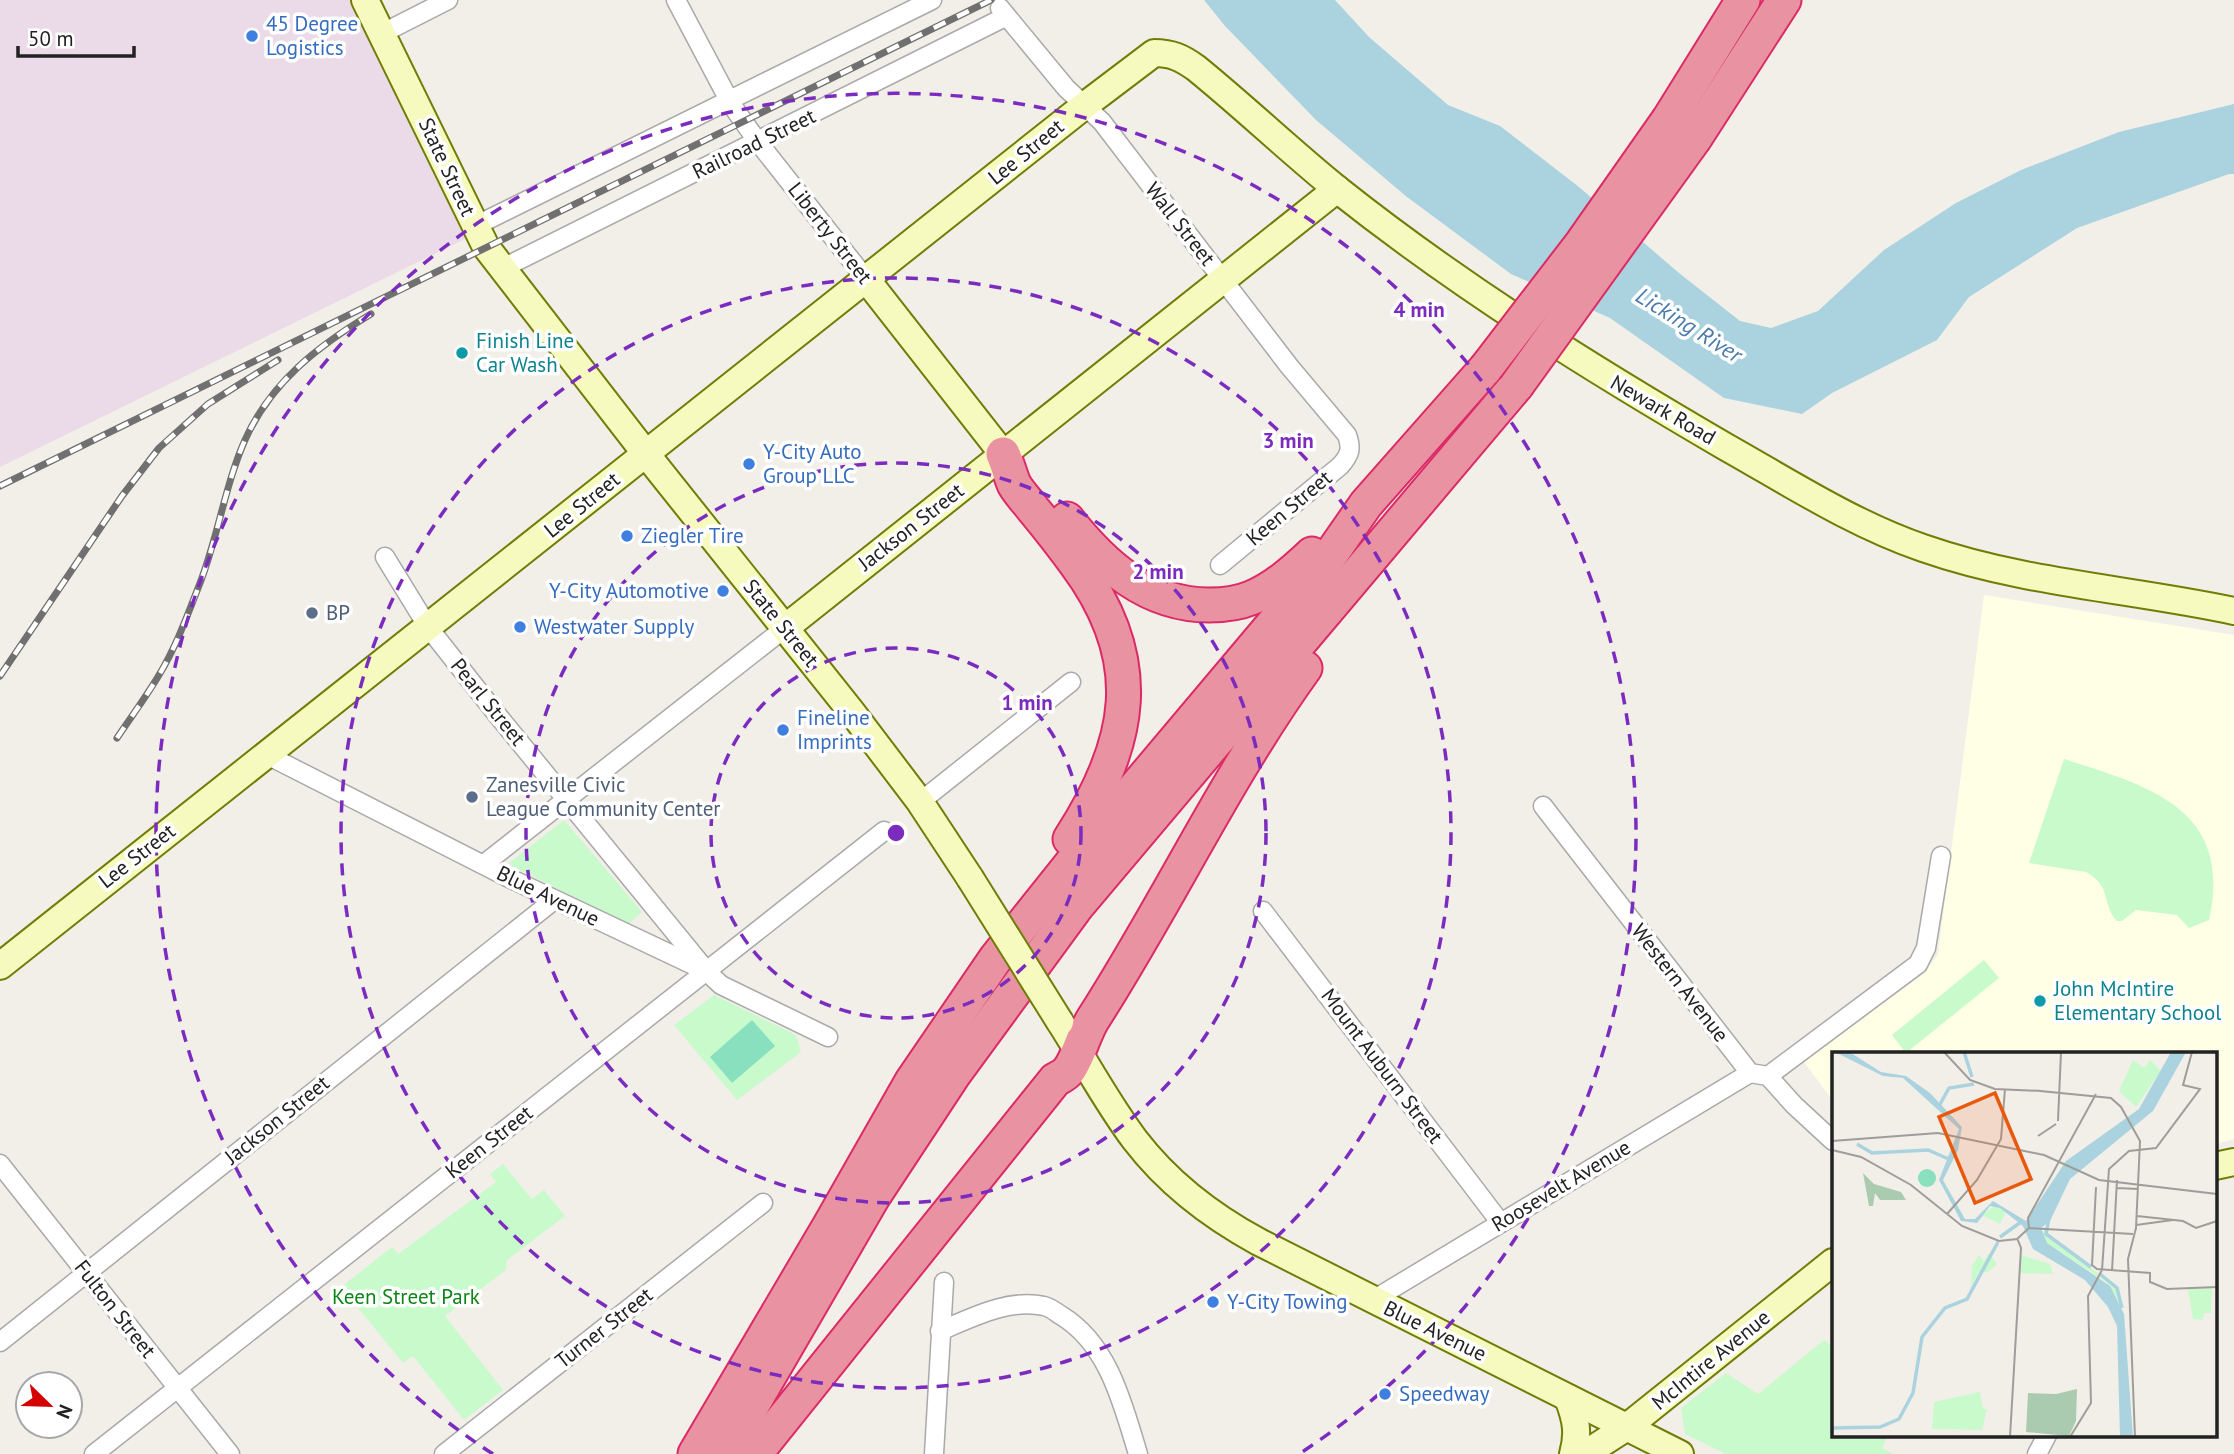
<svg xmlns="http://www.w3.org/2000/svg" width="2234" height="1454" font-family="'PT Sans',sans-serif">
	<rect width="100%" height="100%" fill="#f2efe9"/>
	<path fill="#ebdbe8" d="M 0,0 L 351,0 L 467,238 L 0,467 Z"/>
	<path fill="#ffffe5" d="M 1984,595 L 2234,635 L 2234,1139 L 2215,1144 L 2215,1053 L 1833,1053 L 1833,1101 L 1804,1062 L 1925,973 L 1938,954 Z"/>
	<g fill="#c8facc">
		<path d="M 2064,759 C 2148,786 2234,808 2209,920 L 2189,928 L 2177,915 L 2136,910 L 2122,921 L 2117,921 C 2101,904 2113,887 2086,872 L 2029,863 Z"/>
		<path d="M 564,820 L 642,912 L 628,924 L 508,864 Z"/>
		<path d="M 1984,960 L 1999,978 L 1906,1053 L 1892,1035 Z"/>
		<path d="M 714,995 L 796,1035 L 801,1052 L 737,1100 L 674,1025 Z"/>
		<path d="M 503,1164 L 532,1199 L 544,1190 L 565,1216 L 507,1260 L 506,1270 L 445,1316 L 503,1390 L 464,1420 L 413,1356 L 403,1363 L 341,1287 L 392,1247 L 398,1254 L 496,1182 L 490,1174 Z"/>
		<path d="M 1824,1340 L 1833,1347 L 1833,1435 L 1888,1435 L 1882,1448 L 1893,1454 L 1726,1454 L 1685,1434 L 1681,1408 L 1726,1373 L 1758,1394 Z"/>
	</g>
	<path fill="#88e0be" d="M 752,1020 L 775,1046 L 732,1083 L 710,1057 Z"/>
	<path fill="#aad3df" d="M 1204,0 L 1335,0 L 1369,37 L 1448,105 L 1500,126 L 1579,187 L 1679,273 L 1740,321 L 1771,328 L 1818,311 L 1884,250 L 1956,203 L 2021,170 L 2119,132 L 2234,104 L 2234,174 L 2229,174 L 2077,228 L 1969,297 L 1937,340 L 1832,393 L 1802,414 L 1724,398 L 1610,318 L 1511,274 L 1407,197 L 1316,120 L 1225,26 Z"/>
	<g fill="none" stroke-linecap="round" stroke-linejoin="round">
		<g stroke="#a9a9a9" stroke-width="21">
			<g id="street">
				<path d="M 676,0 L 731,104 L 758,142 L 866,279"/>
				<path d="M 1000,8 L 1066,88 L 1102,122 L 1289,366 L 1347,435 C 1352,449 1350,455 1340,466 L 1220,565"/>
				<path d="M 383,33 L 448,0"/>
				<path d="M 475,226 L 932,0"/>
				<path d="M 501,269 L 1005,17"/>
				<path d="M 385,557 L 428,627 L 499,717 L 704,968"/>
				<path d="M 267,755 L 507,877 L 706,971 L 721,985 L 828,1037"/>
				<path d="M 920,802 L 1071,682"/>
				<path d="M 1543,806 L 1750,1073 L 1768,1076 L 1794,1105 L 1833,1141"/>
				<path d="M 484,864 L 785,628"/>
				<path d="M 1263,911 L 1500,1222"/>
				<path d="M 1768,1076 L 1918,964 L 1926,948 L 1941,856"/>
				<path d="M 0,1164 L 230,1454"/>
				<path d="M 1373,1300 L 1750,1073"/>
				<path d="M 940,1331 C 971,1318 1009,1298 1044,1306 C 1050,1307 1057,1313 1062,1316 C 1109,1345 1123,1405 1138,1454"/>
				<path d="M 0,1342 L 554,900"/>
				<path d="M 94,1454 L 884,831"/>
				<path d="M 444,1454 L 763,1203"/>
				<path d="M 934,1454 L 944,1282"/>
				<path d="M 2037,1454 L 2047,1435"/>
			</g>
		</g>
		<g stroke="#707d05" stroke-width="30">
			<g id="secondary">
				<path d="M 365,0 L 486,247 L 646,454 L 851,711 L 920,802 L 970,878"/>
				<path d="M 866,279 L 1003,454"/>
				<path d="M 785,628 L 1337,189"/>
				<path d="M 0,966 L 1084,106 L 1154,53 C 1172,53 1182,58 1196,68 C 1244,107 1289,150 1337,189 C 1459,286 1592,369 1726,447 C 1790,483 1853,524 1923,548 C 2023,583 2131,589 2234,611"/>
				<path d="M 1060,1022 C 1085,1061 1107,1103 1135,1140 C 1168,1183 1211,1216 1259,1242 L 1680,1454"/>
				<path d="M 2215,1166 L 2234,1162"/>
				<path d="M 1568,1398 C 1576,1419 1579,1433 1573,1454"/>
				<path d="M 1585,1454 L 1627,1427 L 1833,1262"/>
			</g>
		</g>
		<g stroke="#dc2a67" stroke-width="37">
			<g id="highway">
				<path d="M 1669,119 L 1743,0"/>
				<path d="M 1695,138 L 1784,0"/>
				<path d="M 1003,454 C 1007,463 1010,474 1014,484 C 1019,493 1027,501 1033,509 C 1048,527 1062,545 1076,564 C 1148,661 1132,743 1070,839"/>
				<path d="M 1067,519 C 1103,565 1147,605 1209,605 C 1222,605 1239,603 1251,598 C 1274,589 1295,570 1312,554"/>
				<path d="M 695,1454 L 830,1225 L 912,1081 L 996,958 L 1071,864 L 1327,560 L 1366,504 L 1486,368"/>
				<path d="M 724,1454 L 873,1197 L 954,1074 L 1077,906 L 1517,385"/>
				<path d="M 755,1454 L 1055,1080 C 1058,1078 1065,1075 1068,1071 C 1077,1061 1084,1033 1093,1019 C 1167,904 1225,779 1305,668"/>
			</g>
		</g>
		<use href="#street" stroke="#fff" stroke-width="18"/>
		<use href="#secondary" stroke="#f7fabf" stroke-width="26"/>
		<use href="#highway" stroke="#e892a2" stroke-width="33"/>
		<g stroke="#707070" stroke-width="7">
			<g id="rail">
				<path d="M 0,486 L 991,0"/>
				<path d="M 0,676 L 122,496 L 159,448 L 208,404 L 278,360"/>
				<path d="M 117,738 C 131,717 146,697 159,675 C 176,647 188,614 200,583 C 218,537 225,485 245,440 C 271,382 318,346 371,314"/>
			</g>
		</g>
		<use href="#rail" stroke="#fff" stroke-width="4.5" stroke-dasharray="13" stroke-linecap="butt"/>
		<g stroke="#707d05" stroke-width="30" stroke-linecap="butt">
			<path id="secondary-bridge" d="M 970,878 L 1060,1022"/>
		</g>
		<g stroke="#dc2a67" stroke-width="37" stroke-linecap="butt">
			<g id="highway-bridge">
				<path d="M 1486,368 L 1582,243 L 1669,119"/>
				<path d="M 1517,385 L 1695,138"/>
			</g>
		</g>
		<use href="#secondary-bridge" stroke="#f7fabf" stroke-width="26"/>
		<use href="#highway-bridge" stroke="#e892a2" stroke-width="33"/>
	</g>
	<g fill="none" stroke="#7b2cbf" stroke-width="3.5" stroke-dasharray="12 9">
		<circle cx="896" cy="833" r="185"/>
		<circle cx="896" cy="833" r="370"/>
		<circle cx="896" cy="833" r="555"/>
		<path d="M493 1454A740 740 0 1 1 1299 1454"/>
	</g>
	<g fill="#3f7fe0" stroke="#fff" stroke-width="2.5">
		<circle cx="252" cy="36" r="7"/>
		<circle cx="749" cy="464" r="7"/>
		<circle cx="627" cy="536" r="7"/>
		<circle cx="723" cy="591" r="7"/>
		<circle cx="520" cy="627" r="7"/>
		<circle cx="783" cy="730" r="7"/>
		<circle cx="1213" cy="1302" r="7"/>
		<circle cx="1385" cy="1394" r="7"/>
	</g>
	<g fill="#0f9aa8" stroke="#fff" stroke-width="2.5">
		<circle cx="462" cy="353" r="7"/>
		<circle cx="2040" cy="1001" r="7"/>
	</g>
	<g fill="#5c6f8a" stroke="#fff" stroke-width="2.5">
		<circle cx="312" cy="613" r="7"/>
		<circle cx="472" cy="797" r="7"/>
	</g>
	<g text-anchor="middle" stroke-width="7" stroke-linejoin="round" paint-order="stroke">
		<g font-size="21" fill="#366cbe" stroke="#fff" text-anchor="start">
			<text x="266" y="31">45 Degree<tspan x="266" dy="24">Logistics</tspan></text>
			<text x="763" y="459">Y-City Auto<tspan x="763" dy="24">Group LLC</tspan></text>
			<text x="641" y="543">Ziegler Tire</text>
			<text x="709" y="598" text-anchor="end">Y-City Automotive</text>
			<text x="534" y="634">Westwater Supply</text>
			<text x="797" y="725">Fineline<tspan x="797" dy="24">Imprints</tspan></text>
			<text x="1227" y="1309">Y-City Towing</text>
			<text x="1399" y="1401">Speedway</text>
		</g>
		<g font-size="21" fill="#222" stroke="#fff">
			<text transform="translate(754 144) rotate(-26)" y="7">Railroad Street</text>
			<text transform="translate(1026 152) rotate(-39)" y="7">Lee Street</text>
			<text transform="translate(447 167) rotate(65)" y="7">State Street</text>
			<text transform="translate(1180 224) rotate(52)" y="7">Wall Street</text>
			<text transform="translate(830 233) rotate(52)" y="7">Liberty Street</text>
			<text transform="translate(1663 410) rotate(30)" y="7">Newark Road</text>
			<text transform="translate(582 505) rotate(-39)" y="7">Lee Street</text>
			<text transform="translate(1289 508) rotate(-40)" y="7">Keen Street</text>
			<text transform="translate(911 527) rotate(-38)" y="7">Jackson Street</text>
			<text transform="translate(781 623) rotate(51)" y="7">State Street</text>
			<text transform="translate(488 702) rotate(51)" y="7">Pearl Street</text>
			<text transform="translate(137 856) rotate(-38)" y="7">Lee Street</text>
			<text transform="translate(548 896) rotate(26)" y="7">Blue Avenue</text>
			<text transform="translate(1680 983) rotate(52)" y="7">Western Avenue</text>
			<text transform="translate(1382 1066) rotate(53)" y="7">Mount Auburn Street</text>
			<text transform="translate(277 1120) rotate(-39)" y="7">Jackson Street</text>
			<text transform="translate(489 1142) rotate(-38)" y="7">Keen Street</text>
			<text transform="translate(1561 1186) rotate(-31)" y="7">Roosevelt Avenue</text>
			<text transform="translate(115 1309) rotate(52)" y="7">Fulton Street</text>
			<text transform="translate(604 1328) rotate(-38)" y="7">Turner Street</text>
			<text transform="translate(1435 1331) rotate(26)" y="7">Blue Avenue</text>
			<text transform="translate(1711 1360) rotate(-39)" y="7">McIntire Avenue</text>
		</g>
		<g font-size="21" fill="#0d838f" stroke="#fff" text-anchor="start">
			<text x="476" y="348">Finish Line<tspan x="476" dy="24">Car Wash</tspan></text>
			<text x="2054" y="996">John McIntire<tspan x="2054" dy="24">Elementary School</tspan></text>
		</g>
		<g font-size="21" fill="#4e5e75" stroke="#fff" text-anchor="start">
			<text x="326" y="620">BP</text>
			<text x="486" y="792">Zanesville Civic<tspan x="486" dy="24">League Community Center</tspan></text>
		</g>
		<g font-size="21" fill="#0c8416" stroke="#fff">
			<text x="406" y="1304">Keen Street Park</text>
		</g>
		<g font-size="23" font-style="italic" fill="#4a7aab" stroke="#fff">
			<text transform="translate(1689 325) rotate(32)" y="8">Licking River</text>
		</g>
	</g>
	<g transform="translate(1832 1052)">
		<rect width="385" height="385" fill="#f2efe9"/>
		<path d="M 31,121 L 42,132 L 69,140 L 74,148 L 48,148 L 43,141 L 41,154 L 37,154 ZM 245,337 L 244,369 L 237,384 L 194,380 L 196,341 L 224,342 Z" fill="#aacbaf"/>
		<path d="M 301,8 L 312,16 L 318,8 L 329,19 L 304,55 L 287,39 ZM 164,153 L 174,159 L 168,172 L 149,163 ZM 212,176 L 216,185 L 278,230 L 287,243 L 289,255 L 274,230 L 215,191 L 210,185 ZM 157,201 L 165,212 L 156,220 L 147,220 L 139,235 L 140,213 L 147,203 L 152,209 ZM 189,203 L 218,212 L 221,222 L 189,221 ZM 380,236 L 379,261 L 372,261 L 371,268 L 361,267 L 356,237 ZM 148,340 L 151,357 L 155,357 L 150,378 L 100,377 L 102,350 Z" fill="#c8facc"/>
		<path d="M86 126a9 9 0 1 1 18 0a9 9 0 1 1-18 0Z" fill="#88e0be"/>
		<path d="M 339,0 L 354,0 L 321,59 L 238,127 L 218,169 L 209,176 L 215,191 L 278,234 L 292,262 L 301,385 L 288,385 L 285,274 L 276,255 L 253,228 L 201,197 L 191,174 L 168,156 L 158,154 L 145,171 L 129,169 L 107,128 L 127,77 L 71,26 L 51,24 L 5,1 L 19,1 L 49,20 L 74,24 L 98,41 L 130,75 L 126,98 L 111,128 L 133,167 L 143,167 L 161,149 L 194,169 L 234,109 L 307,57 Z" fill="#aad3df"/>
		<path fill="none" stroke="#aad3df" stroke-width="3.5" d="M 132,0 L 140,25M 107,54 L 117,36 L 142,32M 25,92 L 40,101 L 96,98 L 119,108M 217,166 L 214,182 L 259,215M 168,185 L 189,170M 268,222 L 285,236 L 290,256M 0,376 L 48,375 L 67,367 L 81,341 L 90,285 L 113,256 L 135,247 L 166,190"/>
		<path fill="none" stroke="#9f9d99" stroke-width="2" d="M 112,0 L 138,28 L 163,37 L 210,39M 208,39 L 279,46 L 289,55 L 308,89 L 304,176 L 296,207 L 303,385M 226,69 L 229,0M 206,84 L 224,72M 0,89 L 106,81 L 212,103 L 267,128 L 385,142M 0,98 L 29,105 L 79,133 L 130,174 L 167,189 L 185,187 L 197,176M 264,135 L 260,213 L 265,217 L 318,221 L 318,230 L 335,237 L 385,235M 285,136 L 306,137M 115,162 L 145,128 L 169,87 L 173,37M 305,164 L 351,169 L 364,176 L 385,169M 304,173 L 341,168M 197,176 L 196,166 L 264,42M 197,176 L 301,182M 280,219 L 285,128M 178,385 L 189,196 L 185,186M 238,385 L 259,351 L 256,244 L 270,218 L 277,117 L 297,99 L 324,96 L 368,37 L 351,33 L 360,0"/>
		<path fill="#e8590c" fill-opacity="0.15" stroke="#e8590c" stroke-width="3.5" d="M 163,41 L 199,127 L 143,151 L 107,65 Z"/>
		<rect width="385" height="385" fill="none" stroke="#222" stroke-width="3.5"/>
	</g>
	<circle cx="896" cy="833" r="10" fill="#7b2cbf" stroke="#fff" stroke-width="3.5"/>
	<g font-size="21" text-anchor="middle" font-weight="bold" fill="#7b2cbf" stroke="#fff" stroke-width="7" stroke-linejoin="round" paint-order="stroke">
		<text x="1419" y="317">4 min</text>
		<text x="1288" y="448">3 min</text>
		<text x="1158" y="579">2 min</text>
		<text x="1027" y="710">1 min</text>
	</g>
	<g transform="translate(49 1405) rotate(113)"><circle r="33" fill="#ffffff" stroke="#a7a7a7" stroke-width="2"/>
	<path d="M0-5L12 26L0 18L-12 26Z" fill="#d40000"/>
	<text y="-10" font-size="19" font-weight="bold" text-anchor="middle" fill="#222222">N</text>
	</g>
	<path d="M18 46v10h116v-10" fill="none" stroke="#222222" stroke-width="3.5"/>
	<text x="28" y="46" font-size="21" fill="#222222" stroke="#ffffff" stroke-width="5" paint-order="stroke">50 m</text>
</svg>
